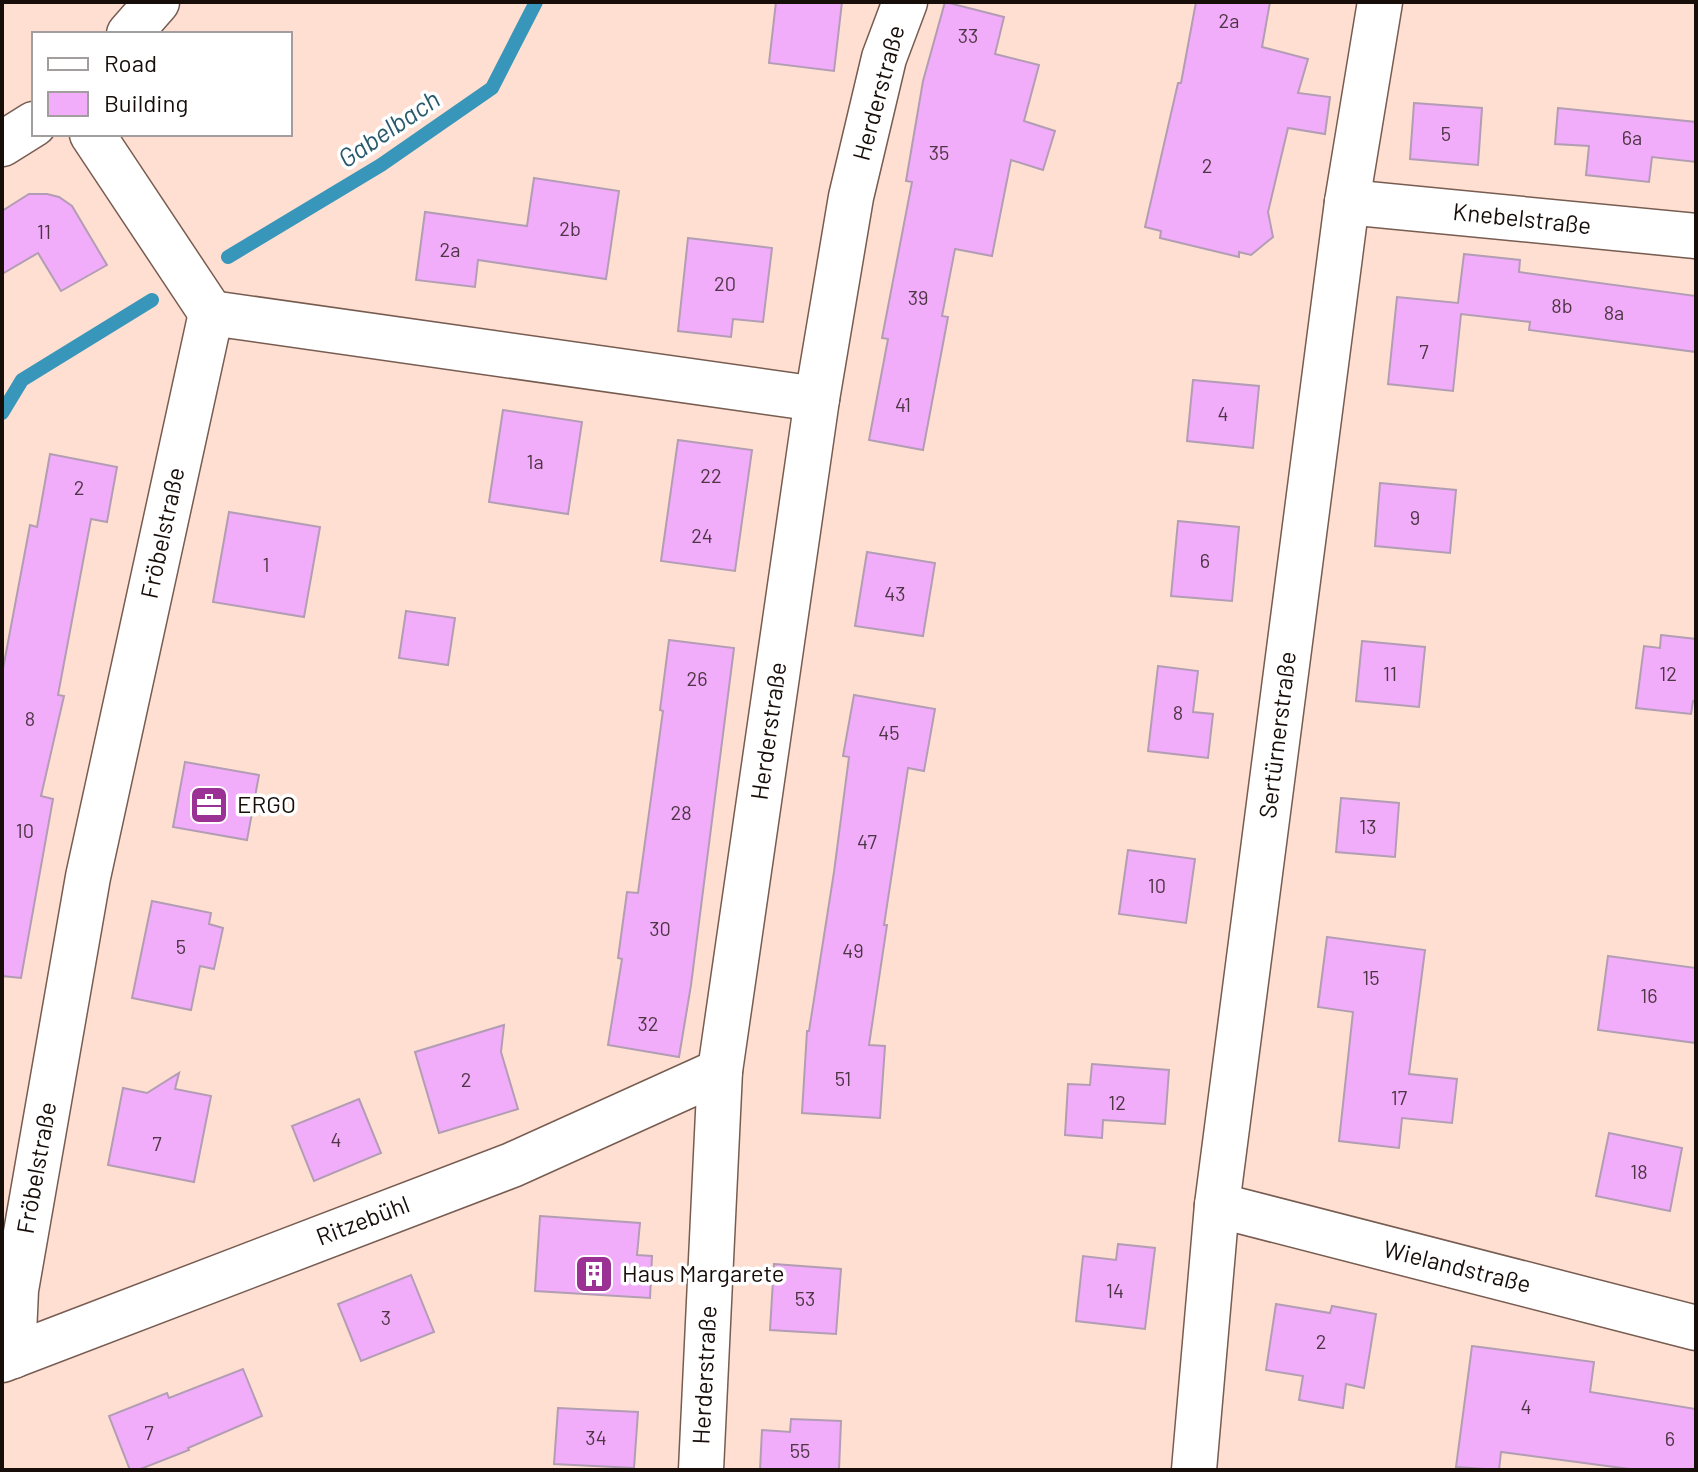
<svg xmlns="http://www.w3.org/2000/svg" width="1698" height="1472" font-family="Barlow,sans-serif">
	<rect width="100%" height="100%" fill="#ffdfd1"/>
	<g fill="none" stroke-linecap="round" stroke-linejoin="round">
		<g stroke="#3796b9" stroke-width="14">
			<path d="M 228,257 L 381,165 L 492,88 L 536,2"/>
			<path d="M 2,413 L 22,380 L 152,300"/>
		</g>
	</g>
	<g fill="#f2adfa" stroke="#b29db4" stroke-width="2">
		<path d="M 776,2 L 842,2 L 834,71 L 769,63 Z"/>
		<path d="M 945,2 L 1004,17 L 995,54 L 1039,65 L 1024,121 L 1055,131 L 1043,170 L 1011,160 L 992,256 L 955,249 L 942,316 L 948,317 L 923,450 L 869,440 L 888,339 L 882,338 L 912,182 L 906,181 L 923,81 Z"/>
		<path d="M 1196,2 L 1270,2 L 1262,47 L 1308,59 L 1298,93 L 1330,97 L 1325,134 L 1288,128 L 1268,212 L 1273,237 L 1251,255 L 1239,252 L 1239,257 L 1160,238 L 1161,231 L 1145,227 L 1178,83 L 1181,83 Z"/>
		<path d="M 1414,103 L 1482,108 L 1478,165 L 1410,159 Z"/>
		<path d="M 1558,108 L 1696,122 L 1696,162 L 1652,157 L 1649,182 L 1586,175 L 1589,146 L 1555,144 Z"/>
		<path d="M 534,178 L 619,191 L 606,279 L 478,260 L 475,287 L 416,280 L 425,212 L 527,226 Z"/>
		<path d="M 29,194 L 47,194 L 59,197 L 72,206 L 107,265 L 61,291 L 38,253 L 2,274 L 2,211 Z"/>
		<path d="M 688,238 L 772,248 L 763,322 L 733,319 L 731,337 L 678,331 Z"/>
		<path d="M 1464,254 L 1520,260 L 1519,272 L 1696,296 L 1696,352 L 1529,330 L 1530,322 L 1461,314 L 1453,391 L 1388,384 L 1397,297 L 1458,303 Z"/>
		<path d="M 1193,380 L 1259,386 L 1253,448 L 1187,441 Z"/>
		<path d="M 503,410 L 582,422 L 568,514 L 489,502 Z"/>
		<path d="M 678,440 L 752,450 L 735,571 L 661,561 Z"/>
		<path d="M 50,454 L 117,467 L 107,522 L 91,519 L 58,695 L 64,696 L 41,796 L 53,799 L 21,978 L 2,976 L 2,674 L 30,525 L 37,527 Z"/>
		<path d="M 1380,483 L 1456,490 L 1450,553 L 1375,546 Z"/>
		<path d="M 229,512 L 320,527 L 304,617 L 213,602 Z"/>
		<path d="M 1178,521 L 1239,527 L 1232,601 L 1171,596 Z"/>
		<path d="M 867,552 L 935,563 L 923,636 L 855,626 Z"/>
		<path d="M 406,611 L 455,618 L 448,665 L 399,658 Z"/>
		<path d="M 1661,635 L 1696,639 L 1696,701 L 1693,701 L 1691,714 L 1636,708 L 1644,646 L 1660,648 Z"/>
		<path d="M 669,640 L 734,648 L 691,985 L 679,1057 L 608,1045 L 622,959 L 618,958 L 627,892 L 638,893 L 663,711 L 660,710 Z"/>
		<path d="M 1362,641 L 1425,647 L 1419,707 L 1356,701 Z"/>
		<path d="M 1158,666 L 1198,671 L 1193,712 L 1213,714 L 1208,758 L 1148,751 Z"/>
		<path d="M 854,695 L 935,709 L 924,771 L 908,768 L 884,925 L 887,925 L 869,1045 L 885,1046 L 880,1118 L 802,1113 L 807,1031 L 809,1031 L 834,872 L 849,757 L 843,756 Z"/>
		<path d="M 185,762 L 259,775 L 247,840 L 173,827 Z"/>
		<path d="M 1341,798 L 1399,803 L 1395,857 L 1336,852 Z"/>
		<path d="M 1128,850 L 1195,859 L 1186,923 L 1119,914 Z"/>
		<path d="M 152,901 L 211,913 L 209,924 L 223,928 L 214,969 L 200,966 L 191,1010 L 132,998 Z"/>
		<path d="M 1327,937 L 1425,950 L 1409,1074 L 1457,1079 L 1452,1123 L 1402,1118 L 1399,1148 L 1339,1141 L 1353,1012 L 1318,1007 Z"/>
		<path d="M 1608,956 L 1696,968 L 1696,1043 L 1598,1030 Z"/>
		<path d="M 504,1025 L 501,1052 L 518,1109 L 439,1133 L 415,1052 Z"/>
		<path d="M 1092,1064 L 1169,1070 L 1165,1124 L 1103,1120 L 1102,1138 L 1065,1135 L 1068,1084 L 1090,1085 Z"/>
		<path d="M 179,1073 L 175,1089 L 211,1096 L 194,1182 L 108,1165 L 123,1088 L 147,1093 Z"/>
		<path d="M 359,1099 L 381,1153 L 314,1181 L 292,1126 Z"/>
		<path d="M 1609,1133 L 1682,1148 L 1670,1211 L 1596,1196 Z"/>
		<path d="M 540,1216 L 640,1223 L 637,1255 L 652,1256 L 650,1298 L 535,1291 Z"/>
		<path d="M 1118,1244 L 1155,1248 L 1145,1329 L 1076,1321 L 1083,1256 L 1116,1260 Z"/>
		<path d="M 774,1264 L 841,1269 L 836,1334 L 770,1330 Z"/>
		<path d="M 411,1275 L 434,1332 L 361,1361 L 338,1304 Z"/>
		<path d="M 1276,1304 L 1330,1313 L 1332,1306 L 1376,1314 L 1364,1388 L 1346,1384 L 1343,1408 L 1299,1400 L 1303,1376 L 1266,1370 Z"/>
		<path d="M 1472,1346 L 1594,1362 L 1590,1392 L 1696,1409 L 1696,1470 L 1637,1470 L 1501,1452 L 1499,1470 L 1456,1467 Z"/>
		<path d="M 243,1369 L 262,1416 L 188,1448 L 189,1450 L 138,1470 L 130,1470 L 109,1416 L 167,1393 L 169,1398 Z"/>
		<path d="M 558,1408 L 638,1412 L 634,1468 L 554,1464 Z"/>
		<path d="M 791,1419 L 841,1421 L 839,1470 L 760,1470 L 762,1430 L 790,1432 Z"/>
	</g>
	<g fill="none" stroke-linecap="round" stroke-linejoin="round">
		<g stroke="#775c51" stroke-width="47">
			<g id="minor">
				<path d="M 129,34 L 157,2"/>
				<path d="M 92,134 L 211,313"/>
				<path d="M 2,144 L 34,124"/>
				<path d="M 1347,202 L 1696,236"/>
				<path d="M 1217,1205 L 1696,1328"/>
				<path d="M 13,1356 L 16,1290 L 88,877 L 211,313 L 817,399"/>
				<path d="M 2,1360 L 512,1165 L 720,1071"/>
				<path d="M 701,1470 L 720,1071 L 817,399 L 851,197 L 884,58 L 905,2"/>
				<path d="M 1194,1470 L 1217,1205 L 1347,202 L 1380,2"/>
			</g>
		</g>
		<use href="#minor" stroke="#fff" stroke-width="44"/>
	</g>
	<defs>
		<g id="office-square" transform="scale(2)"><rect x="-9" y="-9" width="18" height="18" rx="4" fill="#9b3194" stroke="#fff"/><path d="M-6-3h4V-5.5h4V-3h4V5H-6ZM-1-4.5V-3h2v-1.5ZM-6 0V1H6V0Z" fill="#fff"/></g>
		<g id="building-square" transform="scale(2)"><rect x="-9" y="-9" width="18" height="18" rx="4" fill="#9b3194" stroke="#fff"/><path d="M-4-6H4V6H1V3H-1V6H-4ZM-2.5-4.3h1.7v1.8h-1.7ZM.8-4.3h1.7v1.8H.8ZM-2.5-1h1.7V.8h-1.7ZM.8-1h1.7V.8H.8Z" fill="#fff"/></g>
	</defs>
	<g fill-rule="evenodd">
		<use href="#office-square" x="209" y="805"/>
		<use href="#building-square" x="594" y="1274"/>
	</g>
	<g text-anchor="middle" stroke-width="7" stroke-linejoin="round" paint-order="stroke">
		<g font-size="20" fill="#4e3545">
			<text x="1229" y="28">2a</text>
			<text x="968" y="43">33</text>
			<text x="1446" y="141">5</text>
			<text x="1632" y="145">6a</text>
			<text x="939" y="160">35</text>
			<text x="1207" y="173">2</text>
			<text x="570" y="236">2b</text>
			<text x="44" y="239">11</text>
			<text x="450" y="257">2a</text>
			<text x="725" y="291">20</text>
			<text x="918" y="305">39</text>
			<text x="1562" y="313">8b</text>
			<text x="1614" y="320">8a</text>
			<text x="1424" y="359">7</text>
			<text x="903" y="412">41</text>
			<text x="1223" y="421">4</text>
			<text x="535" y="469">1a</text>
			<text x="711" y="483">22</text>
			<text x="79" y="495">2</text>
			<text x="1415" y="525">9</text>
			<text x="702" y="543">24</text>
			<text x="1205" y="568">6</text>
			<text x="266" y="572">1</text>
			<text x="895" y="601">43</text>
			<text x="1390" y="681">11</text>
			<text x="1668" y="681">12</text>
			<text x="697" y="686">26</text>
			<text x="1178" y="720">8</text>
			<text x="30" y="726">8</text>
			<text x="889" y="740">45</text>
			<text x="681" y="820">28</text>
			<text x="1368" y="834">13</text>
			<text x="25" y="838">10</text>
			<text x="867" y="849">47</text>
			<text x="1157" y="893">10</text>
			<text x="660" y="936">30</text>
			<text x="181" y="954">5</text>
			<text x="853" y="958">49</text>
			<text x="1371" y="985">15</text>
			<text x="1649" y="1003">16</text>
			<text x="648" y="1031">32</text>
			<text x="843" y="1086">51</text>
			<text x="466" y="1087">2</text>
			<text x="1399" y="1105">17</text>
			<text x="1117" y="1110">12</text>
			<text x="336" y="1147">4</text>
			<text x="157" y="1151">7</text>
			<text x="1639" y="1179">18</text>
			<text x="1115" y="1298">14</text>
			<text x="805" y="1306">53</text>
			<text x="386" y="1325">3</text>
			<text x="1321" y="1349">2</text>
			<text x="1526" y="1414">4</text>
			<text x="149" y="1440">7</text>
			<text x="596" y="1445">34</text>
			<text x="1670" y="1446">6</text>
			<text x="800" y="1458">55</text>
		</g>
		<g font-size="24" fill="#170d09" stroke="#fff">
			<text transform="translate(879 93) rotate(-75)" y="8">Herderstraße</text>
			<text transform="translate(1522 219) rotate(6)" y="8">Knebelstraße</text>
			<text transform="translate(163 533) rotate(-78)" y="8">Fröbelstraße</text>
			<text transform="translate(769 731) rotate(-82)" y="8">Herderstraße</text>
			<text transform="translate(1278 735) rotate(-83)" y="8">Sertürnerstraße</text>
			<text transform="translate(37 1168) rotate(-80)" y="8">Fröbelstraße</text>
			<text transform="translate(363 1221) rotate(-21)" y="8">Ritzebühl</text>
			<text transform="translate(1457 1267) rotate(14)" y="8">Wielandstraße</text>
			<text transform="translate(705 1375) rotate(-87)" y="8">Herderstraße</text>
		</g>
		<g font-size="24" fill="#170d09" stroke="#fff" text-anchor="start">
			<text x="237" y="813">ERGO</text>
			<text x="622" y="1282">Haus Margarete</text>
		</g>
		<g font-size="26" font-style="italic" fill="#27596d" stroke="#fff">
			<text transform="translate(389 129) rotate(-34)" y="9">Gabelbach</text>
		</g>
	</g>
	<rect width="1698" height="1472" fill="none" stroke="#170d09" stroke-width="8"/>
	<rect x="32" y="32" width="260" height="104" fill="#ffffff" stroke="#a29e9d" stroke-width="2"/>
	<rect x="48" y="58" width="40" height="12" fill="#ffffff" stroke="#a29e9d" stroke-width="2"/>
	<text x="104" y="72" font-size="24" fill="#170d09">Road</text>
	<rect x="48" y="92" width="40" height="24" fill="#f2adfa" stroke="#a29e9d" stroke-width="2"/>
	<text x="104" y="112" font-size="24" fill="#170d09">Building</text>
</svg>
